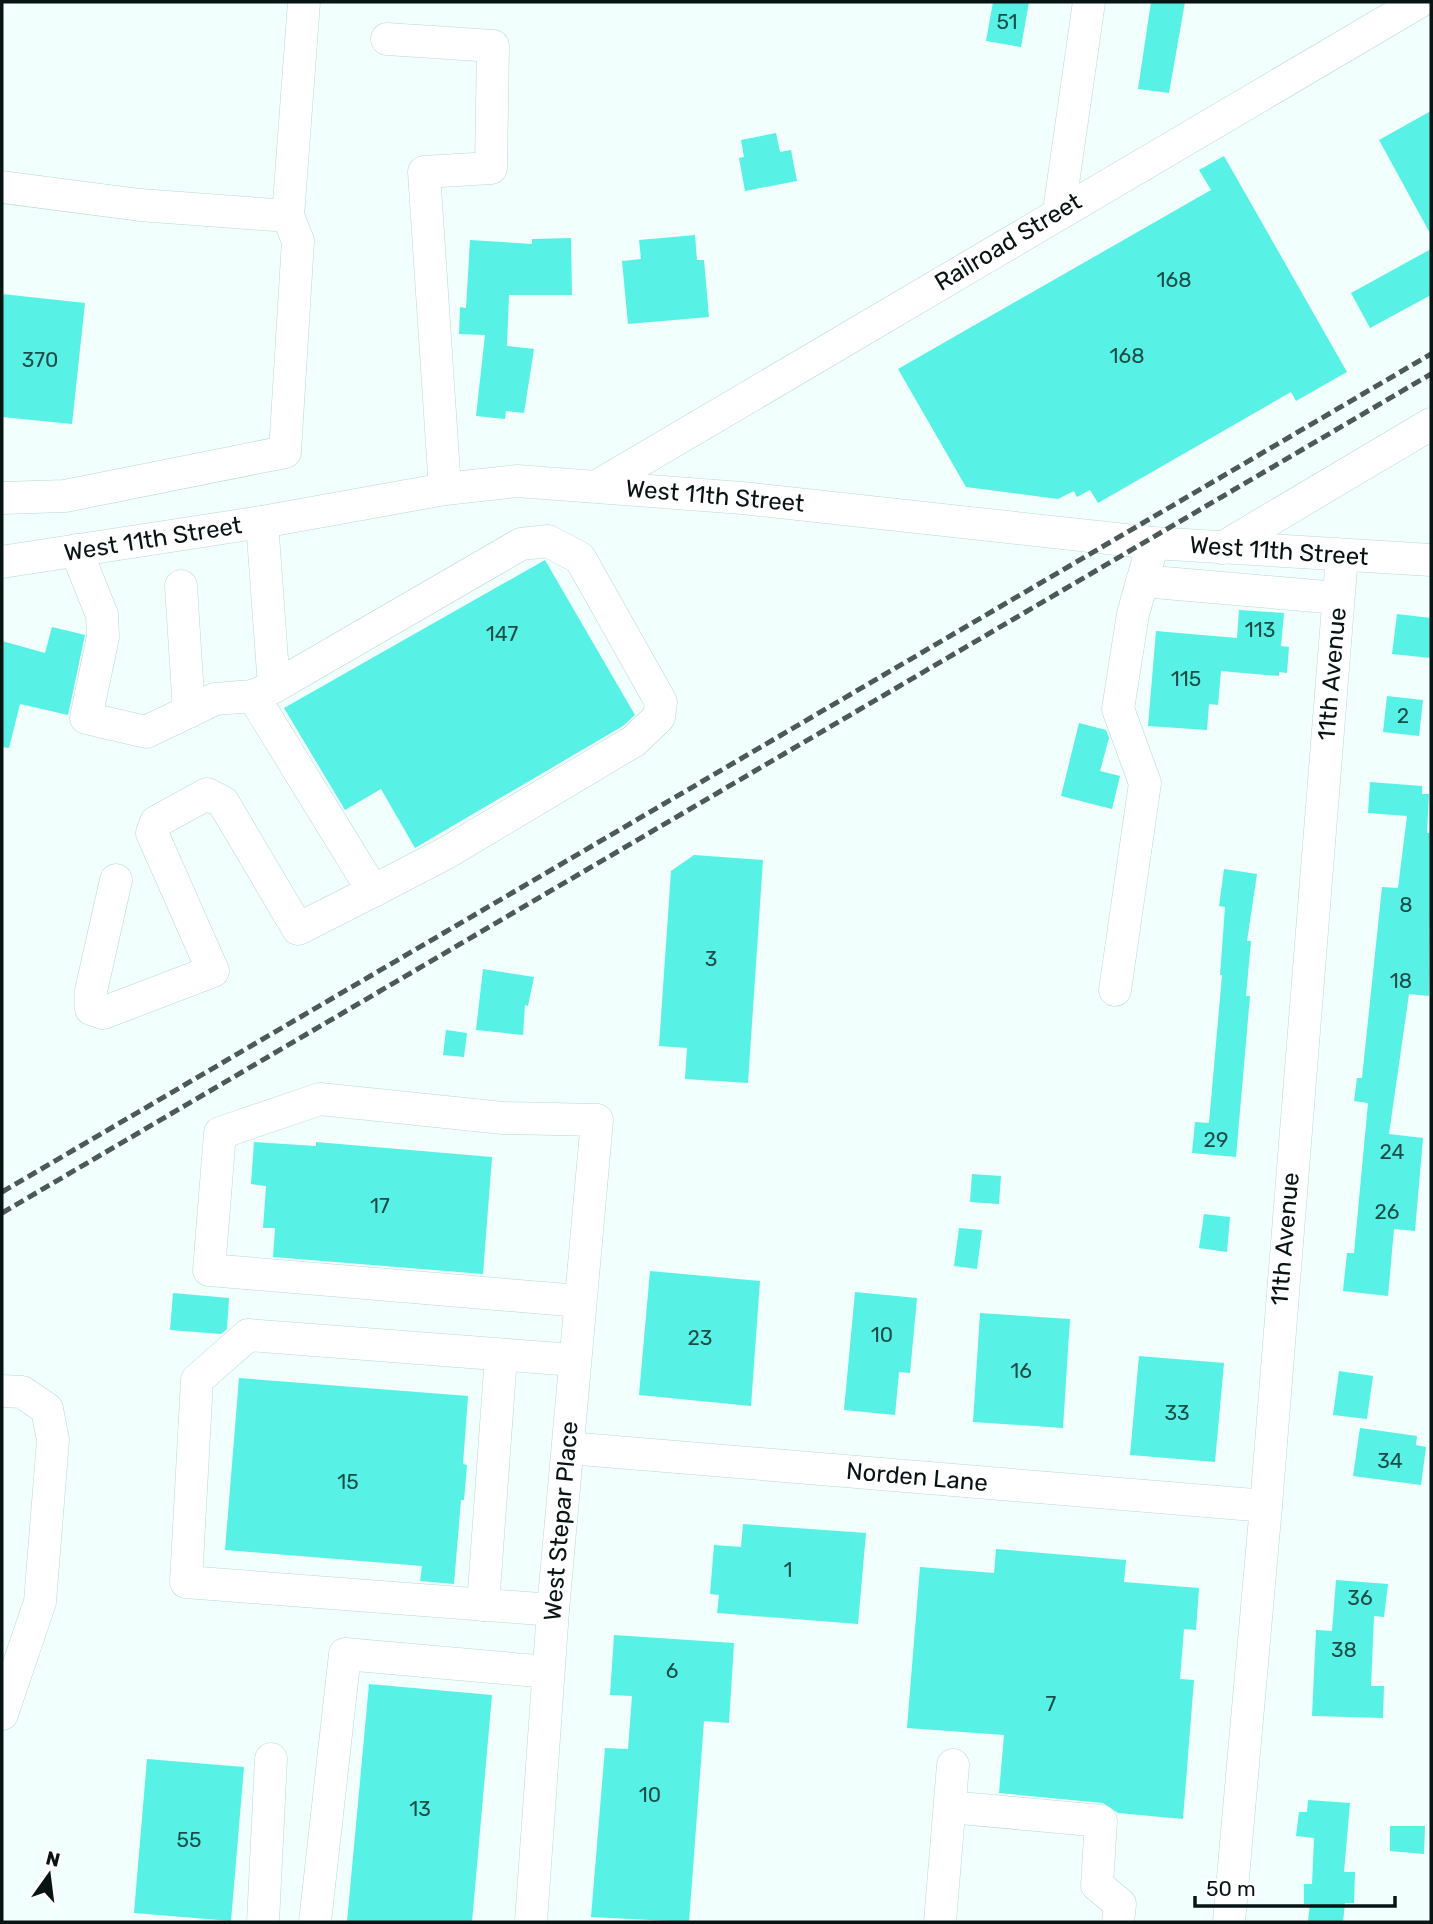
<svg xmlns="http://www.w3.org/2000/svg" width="1433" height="1924" font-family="Rubik,sans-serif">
	<rect width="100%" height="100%" fill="#f1fffd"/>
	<g fill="#57f2e5">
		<path d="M 993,2 L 1029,2 L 1021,47 L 986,41 Z"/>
		<path d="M 1151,2 L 1185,2 L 1169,93 L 1138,89 Z"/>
		<path d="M 1431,111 L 1431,235 L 1379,140 Z"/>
		<path d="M 776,133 L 780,152 L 791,150 L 797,181 L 745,191 L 739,158 L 744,157 L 741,140 Z"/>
		<path d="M 1224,156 L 1347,372 L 1296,401 L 1291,392 L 1098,503 L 1090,490 L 1077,497 L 1074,491 L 1058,499 L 966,487 L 898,369 L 1211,190 L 1199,170 Z"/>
		<path d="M 695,235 L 697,260 L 704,260 L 709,317 L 628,324 L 622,261 L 641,259 L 639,240 Z"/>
		<path d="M 571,238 L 572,295 L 509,295 L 507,346 L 534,349 L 524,413 L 506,411 L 505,419 L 476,416 L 485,335 L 459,334 L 460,307 L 466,308 L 470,240 L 532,244 L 532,239 Z"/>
		<path d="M 1431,249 L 1431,295 L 1370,328 L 1351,293 Z"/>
		<path d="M 2,294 L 85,303 L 72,424 L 2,417 Z"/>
		<path d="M 545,560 L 635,715 L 623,726 L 415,848 L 381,789 L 345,810 L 284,708 Z"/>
		<path d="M 1239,610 L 1284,613 L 1281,646 L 1289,647 L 1287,673 L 1279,672 L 1279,676 L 1221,671 L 1218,705 L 1209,704 L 1207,730 L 1148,726 L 1156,631 L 1237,638 Z"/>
		<path d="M 1397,614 L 1431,618 L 1431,658 L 1392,654 Z"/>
		<path d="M 52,627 L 85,635 L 68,715 L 20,704 L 9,748 L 2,747 L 2,641 L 45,653 Z"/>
		<path d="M 1387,696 L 1423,700 L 1419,736 L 1383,732 Z"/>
		<path d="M 1079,723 L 1106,730 L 1109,738 L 1100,771 L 1120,776 L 1112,809 L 1061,796 Z"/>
		<path d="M 1370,782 L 1422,786 L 1422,794 L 1429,794 L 1427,833 L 1431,833 L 1429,996 L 1409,994 L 1389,1134 L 1423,1138 L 1415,1231 L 1394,1229 L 1388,1296 L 1343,1291 L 1347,1253 L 1354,1253 L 1368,1103 L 1354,1101 L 1357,1078 L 1362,1078 L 1382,887 L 1398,888 L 1407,816 L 1368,813 Z"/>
		<path d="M 694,855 L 763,860 L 748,1083 L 685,1079 L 687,1048 L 659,1046 L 671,871 Z"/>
		<path d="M 1224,869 L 1257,874 L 1247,941 L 1251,941 L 1246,996 L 1250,996 L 1236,1157 L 1192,1153 L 1195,1122 L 1209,1123 L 1222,975 L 1220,975 L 1225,907 L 1219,906 Z"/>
		<path d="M 483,969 L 534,977 L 528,1006 L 525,1005 L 523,1035 L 476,1030 Z"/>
		<path d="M 446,1030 L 467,1033 L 464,1057 L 443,1055 Z"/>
		<path d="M 254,1142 L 316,1146 L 316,1142 L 492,1157 L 483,1274 L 273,1257 L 275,1228 L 263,1228 L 266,1186 L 251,1184 Z"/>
		<path d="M 972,1174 L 1001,1176 L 999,1204 L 970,1202 Z"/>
		<path d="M 1204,1214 L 1230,1217 L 1227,1252 L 1199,1248 Z"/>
		<path d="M 959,1228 L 982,1230 L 977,1269 L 954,1266 Z"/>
		<path d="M 650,1271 L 760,1281 L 751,1406 L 639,1395 Z"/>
		<path d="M 855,1292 L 917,1298 L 910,1373 L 899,1372 L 895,1415 L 844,1410 Z"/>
		<path d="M 173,1293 L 229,1298 L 227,1329 L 221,1334 L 170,1330 Z"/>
		<path d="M 980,1313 L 1070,1319 L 1063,1428 L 973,1422 Z"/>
		<path d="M 1139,1356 L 1224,1363 L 1215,1462 L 1130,1455 Z"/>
		<path d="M 1339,1371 L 1373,1376 L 1367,1419 L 1333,1415 Z"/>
		<path d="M 239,1378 L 468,1396 L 463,1464 L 467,1465 L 464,1500 L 461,1500 L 454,1584 L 420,1581 L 422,1566 L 225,1550 Z"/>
		<path d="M 1360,1428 L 1417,1436 L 1416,1445 L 1426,1447 L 1421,1485 L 1353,1476 Z"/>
		<path d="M 743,1524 L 866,1533 L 858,1624 L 717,1613 L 719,1595 L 710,1594 L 714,1545 L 741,1547 Z"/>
		<path d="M 996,1549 L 1126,1560 L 1124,1582 L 1199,1588 L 1196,1630 L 1184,1629 L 1180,1679 L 1194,1680 L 1183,1819 L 1118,1813 L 1103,1803 L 999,1793 L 1004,1735 L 907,1728 L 920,1567 L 994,1573 Z"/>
		<path d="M 1336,1580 L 1388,1584 L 1384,1617 L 1374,1616 L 1371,1686 L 1384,1686 L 1383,1718 L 1312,1716 L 1316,1630 L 1332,1631 Z"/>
		<path d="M 614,1635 L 734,1643 L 729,1723 L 704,1721 L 689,1922 L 591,1917 L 605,1748 L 628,1749 L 632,1696 L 610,1695 Z"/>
		<path d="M 369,1684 L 492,1695 L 472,1922 L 347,1922 Z"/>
		<path d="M 147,1759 L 244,1767 L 231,1921 L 134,1913 Z"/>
		<path d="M 1308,1800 L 1350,1803 L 1344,1872 L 1355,1872 L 1354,1903 L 1345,1903 L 1343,1922 L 1308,1922 L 1310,1904 L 1304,1904 L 1304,1884 L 1312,1884 L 1314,1838 L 1296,1836 L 1299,1812 L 1307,1812 Z"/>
		<path d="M 1390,1826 L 1425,1826 L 1424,1854 L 1390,1851 Z"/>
	</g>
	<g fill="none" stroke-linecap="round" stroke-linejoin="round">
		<g stroke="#b7d9d4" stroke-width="33">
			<g id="minor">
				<path d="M 387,39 L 493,46 L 491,168 L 424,172 L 445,489"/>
				<path d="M 2,187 L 140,205 L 288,216 L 298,241 L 285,452 L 65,496 L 2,498"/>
				<path d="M 1059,211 L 1089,2"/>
				<path d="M 288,216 L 304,2"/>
				<path d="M 599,485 L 1419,2"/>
				<path d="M 262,522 L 274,687 L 521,544 L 548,541 L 580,558 L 661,702 L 659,717 L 634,741 L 446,853 L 373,891 L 253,696 L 274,687"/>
				<path d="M 1222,548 L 1431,424"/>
				<path d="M 76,550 L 102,615 L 103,637 L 86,718 L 146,732 L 215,699 L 253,696"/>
				<path d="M 2,562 L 262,522 L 445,489 L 517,481 L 742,498 L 1153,543 L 1431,560"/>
				<path d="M 1142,581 L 1338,598"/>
				<path d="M 181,586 L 189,712"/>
				<path d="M 116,880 L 91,991 L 91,1009 L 103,1013 L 213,971 L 152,833 L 156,822 L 207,794 L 223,802 L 298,929 L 373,891"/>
				<path d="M 1115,990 L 1145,783 L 1118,709 L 1133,614 L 1153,543"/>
				<path d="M 2,1391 L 22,1392 L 47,1409 L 53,1440 L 40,1602 L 2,1714"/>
				<path d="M 568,1448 L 1266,1506"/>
				<path d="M 483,1605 L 501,1356"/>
				<path d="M 553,1610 L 186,1582 L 197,1380 L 248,1335 L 574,1360"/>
				<path d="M 950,1807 L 1101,1821 L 1097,1885 L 1120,1904 L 1118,1922"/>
				<path d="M 263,1922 L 271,1759"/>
				<path d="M 315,1922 L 345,1654 L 548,1672"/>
				<path d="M 531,1922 L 553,1610 L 597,1120 L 503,1118 L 320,1099 L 220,1133 L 209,1270 L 580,1301"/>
				<path d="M 940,1922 L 953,1765"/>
				<path d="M 1229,1922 L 1266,1506 L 1342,556"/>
			</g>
		</g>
		<use href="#minor" stroke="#fff" stroke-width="32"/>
		<g stroke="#4c5958" stroke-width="5" stroke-dasharray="10 5" stroke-linecap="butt">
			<path d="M 2,1192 L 1431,354"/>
			<path d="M 2,1213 L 1431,374"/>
		</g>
	</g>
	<g text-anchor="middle" stroke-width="7" stroke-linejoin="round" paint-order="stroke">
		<g font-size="21" fill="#1c4c48">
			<text x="1007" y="29">51</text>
			<text x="1174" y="287">168</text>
			<text x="1127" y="363">168</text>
			<text x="40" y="367">370</text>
			<text x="1260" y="637">113</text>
			<text x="502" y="641">147</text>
			<text x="1186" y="686">115</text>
			<text x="1403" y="723">2</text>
			<text x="1406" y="912">8</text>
			<text x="711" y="966">3</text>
			<text x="1401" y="988">18</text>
			<text x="1216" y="1147">29</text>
			<text x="1392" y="1159">24</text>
			<text x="380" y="1213">17</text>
			<text x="1387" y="1219">26</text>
			<text x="882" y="1342">10</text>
			<text x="700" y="1345">23</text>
			<text x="1021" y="1378">16</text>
			<text x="1177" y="1420">33</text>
			<text x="1390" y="1468">34</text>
			<text x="348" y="1489">15</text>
			<text x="788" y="1577">1</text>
			<text x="1360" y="1605">36</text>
			<text x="1344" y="1657">38</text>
			<text x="672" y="1678">6</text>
			<text x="1051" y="1711">7</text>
			<text x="650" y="1802">10</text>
			<text x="420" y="1816">13</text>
			<text x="189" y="1847">55</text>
		</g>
		<g font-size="24" fill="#081413" stroke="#fff">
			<text transform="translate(1008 242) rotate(-31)" y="8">Railroad Street</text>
			<text transform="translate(715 496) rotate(5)" y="8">West 11th Street</text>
			<text transform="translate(153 539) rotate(-9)" y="8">West 11th Street</text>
			<text transform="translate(1279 551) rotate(4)" y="8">West 11th Street</text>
			<text transform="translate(1332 674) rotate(-85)" y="8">11th Avenue</text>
			<text transform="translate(1285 1239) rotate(-85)" y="8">11th Avenue</text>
			<text transform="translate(917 1477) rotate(5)" y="8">Norden Lane</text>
			<text transform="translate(561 1521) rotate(-85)" y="8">West Stepar Place</text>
		</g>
	</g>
	<rect width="1433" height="1924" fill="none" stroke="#081413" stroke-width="7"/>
	<g transform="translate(49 1875) rotate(14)" stroke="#ffffff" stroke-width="5" paint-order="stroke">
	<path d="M0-5L12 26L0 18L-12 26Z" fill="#081413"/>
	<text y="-10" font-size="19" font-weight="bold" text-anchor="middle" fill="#081413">N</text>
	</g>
	<path d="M1195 1896v10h200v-10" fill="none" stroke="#081413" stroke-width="3.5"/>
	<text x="1206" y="1896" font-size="21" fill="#081413" stroke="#ffffff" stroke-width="5" paint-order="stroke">50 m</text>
</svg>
